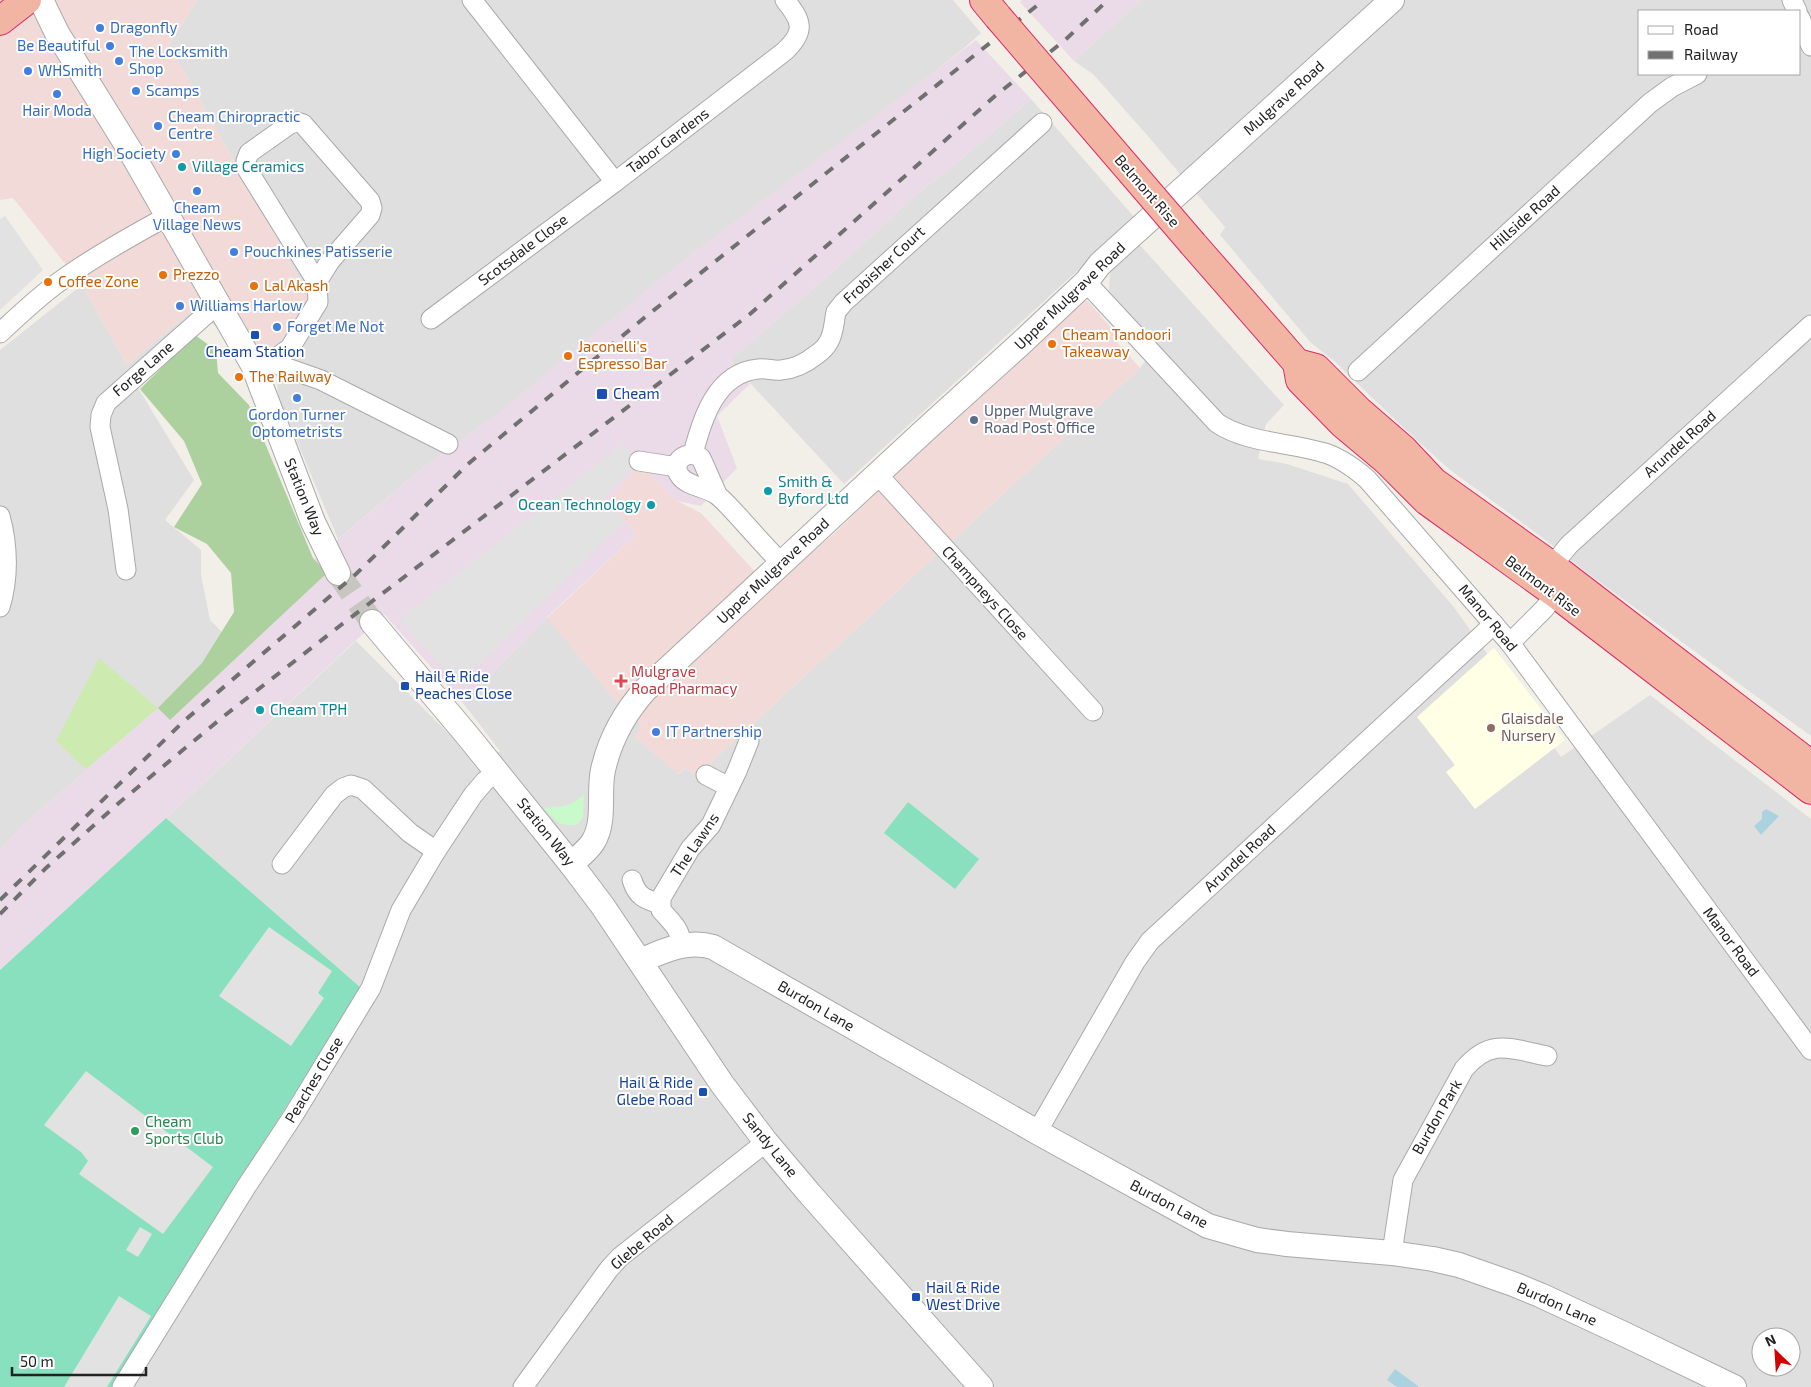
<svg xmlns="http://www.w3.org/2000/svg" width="1811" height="1387" font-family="'Exo 2',sans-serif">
	<rect width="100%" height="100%" fill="#f2efe9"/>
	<g fill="#e0dfdf" fill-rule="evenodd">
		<path d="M 197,0 L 953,0 L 981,33 L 963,49 L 495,416 L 424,467 L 338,539 L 278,396 L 275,346 L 312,302 L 169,45 Z"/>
		<path d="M 1141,0 L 1811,0 L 1811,736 L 1586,572 L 1547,541 L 1449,469 L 1407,431 L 1333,360 L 1311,343 L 1220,235 L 1225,227 L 1147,135 L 1093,74 L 1074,61 ZM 1640,11 L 1800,11 L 1800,74 L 1640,74 Z"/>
		<path d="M 1031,99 L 1135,218 L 844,484 L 751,384 L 730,360 L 835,270 L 913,197 L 962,159 Z"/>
		<path d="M 1139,244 L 1284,405 L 1266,424 L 1258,459 L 1287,464 L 1348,484 L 1453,606 L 1561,757 L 1650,695 L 1811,819 L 1811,1387 L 113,1387 L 187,1264 L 360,988 L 166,818 L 356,641 L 453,738 L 477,769 L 500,751 L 463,703 L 547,617 L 617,702 L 641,725 L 635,737 L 679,774 L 685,768 L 696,776 L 1140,368 L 1156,346 L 1109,291 L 1110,270 ZM 1761,1337 L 1791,1337 L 1791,1367 L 1761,1367 Z"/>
		<path d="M 82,285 L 127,365 L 197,306 L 207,318 L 135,383 L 194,480 L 165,520 L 201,550 L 201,575 L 210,620 L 228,638 L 196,676 L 22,826 L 0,850 L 0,350 Z"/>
	</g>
	<g fill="#f2dad9">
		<path d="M 0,0 L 197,0 L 169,45 L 312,302 L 275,346 L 240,352 L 207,318 L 197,306 L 127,365 L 82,285 L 13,198 L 0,200 Z"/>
		<path d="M 1082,295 L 1118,335 L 1115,340 L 1140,368 L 696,776 L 685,768 L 678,774 L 635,737 L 641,725 L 617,702 L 547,618 L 636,535 L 609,498 L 641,465 L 677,501 L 701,513 L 770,588 L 836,532 Z"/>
	</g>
	<g fill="#ebdbe8">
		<path d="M 1022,0 L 1141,0 L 1074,61 L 1020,2 Z"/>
		<path d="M 976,40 L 1031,99 L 962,159 L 913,197 L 835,270 L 730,360 L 750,384 L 717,416 L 737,468 L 701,506 L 677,501 L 641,466 L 609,498 L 636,535 L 547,617 L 463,703 L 384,614 L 166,818 L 0,970 L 0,850 L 22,826 L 196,676 L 311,562 L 424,467 L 495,416 L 677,265 Z"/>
	</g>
	<path fill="#ffffe5" d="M 1494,648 L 1565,740 L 1475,809 L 1446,772 L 1455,765 L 1417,717 Z"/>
	<path fill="#cdebb0" d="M 99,658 L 158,708 L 86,769 L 56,741 Z"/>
	<path fill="#add19e" d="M 195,335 L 216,350 L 218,373 L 249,405 L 313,558 L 327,573 L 170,720 L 158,708 L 202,663 L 234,612 L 231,573 L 207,544 L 174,527 L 202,484 L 184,441 L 140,389 Z"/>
	<path fill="#c8facc" d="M 584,794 L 583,817 L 578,824 C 559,828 556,821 544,808 C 560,807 573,807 584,794 Z"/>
	<g fill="#88e0be">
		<path d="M 908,802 L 979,859 L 955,889 L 884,833 Z"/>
		<path d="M 166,818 L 361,988 L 187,1264 L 113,1387 L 0,1387 L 0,970 Z"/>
	</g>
	<g fill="#e2e2e2">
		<path d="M 5,216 L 43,270 L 0,310 L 0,219 Z"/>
		<path d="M 623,444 L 639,461 L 604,497 L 625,521 L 458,685 L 400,619 Z"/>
		<path d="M 269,927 L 332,971 L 318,993 L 324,998 L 291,1046 L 219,996 Z"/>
		<path d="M 86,1071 L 213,1167 L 163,1234 L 79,1174 L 88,1161 L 81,1152 L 44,1125 Z"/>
		<path d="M 140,1227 L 152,1234 L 138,1257 L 126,1250 Z"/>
		<path d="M 119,1296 L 151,1316 L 107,1387 L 64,1387 Z"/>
	</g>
	<g fill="#aad3df">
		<path d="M 1766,809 L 1779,816 L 1761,835 L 1754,826 L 1762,819 L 1762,812 Z"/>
		<path d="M 1395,1369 L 1418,1386 L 1418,1387 L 1397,1387 L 1387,1380 Z"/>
	</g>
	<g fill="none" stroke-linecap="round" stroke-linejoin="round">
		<path stroke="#c8c6c1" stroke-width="24" stroke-dasharray="24 12" stroke-linecap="butt" d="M 338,573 L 372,622"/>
		<g stroke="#a9a9a9" stroke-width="21">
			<g id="minor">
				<path d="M 472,0 L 615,182 L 785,51 C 806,31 802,21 785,0"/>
				<path d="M 1792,0 L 1797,11"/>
				<path d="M 1800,18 L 1811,46"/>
				<path d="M 1086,282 L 1217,423 C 1247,443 1287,442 1321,452 C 1338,456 1353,467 1367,479 L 1510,643 L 1811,1050"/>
				<path d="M 431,319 L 615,182"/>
				<path d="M 0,333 C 19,315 38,297 59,282 C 93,257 131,236 168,216"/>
				<path d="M 270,362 L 321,380 L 448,444"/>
				<path d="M 253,365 L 270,362 L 290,348 L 318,302 L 317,282 L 330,261 L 370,215 L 372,208 L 370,201 L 303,124 L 297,122 L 290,124 L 249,153 L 246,161 L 247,169 L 317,282"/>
				<path d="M 1358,371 L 1650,103 L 1672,87 L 1697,74"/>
				<path d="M 693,454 C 702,419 716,373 758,369 C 766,368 774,371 781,370 C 794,369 806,363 816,355 C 828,347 832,338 834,324 C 835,320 835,315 836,312 C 838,309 841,306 843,303 L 1042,123"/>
				<path d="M 639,461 L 677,467"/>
				<path d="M 878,475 L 1093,711"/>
				<path d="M 717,494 L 701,458 C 688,448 669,462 680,476 C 688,487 707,487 717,495 C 725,501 732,510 739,517 C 753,533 767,548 781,563"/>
				<path d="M 0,516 C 8,545 9,578 0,607"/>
				<path d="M 1552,566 L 1569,545 L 1811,325"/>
				<path d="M 126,570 L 118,509 L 100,427 L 101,415 L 106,403 L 219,303"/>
				<path d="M 1510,643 L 1544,609 L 1556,594"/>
				<path d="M 706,775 L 729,787"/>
				<path d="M 282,864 L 334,795 L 343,788 L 351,785 L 363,789 L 410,833 L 436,851"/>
				<path d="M 632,880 C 637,896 644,899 660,904"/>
				<path d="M 682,945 C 679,927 673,924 661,910 L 661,898 L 690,849 L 711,825 L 737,771 L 749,741"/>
				<path d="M 1037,1132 L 1135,962 L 1150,941 L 1494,624"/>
				<path d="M 1392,1253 L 1403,1180 L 1464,1069 C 1491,1037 1511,1049 1547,1056"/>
				<path d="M 122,1387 L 246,1187 L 293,1116 L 371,988 L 401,910 L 436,851 L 473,795 L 485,781 L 497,771"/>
				<path d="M 523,1387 L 609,1269 L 620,1257 L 766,1142"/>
			</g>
		</g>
		<g stroke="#a9a9a9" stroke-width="26">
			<g id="tertiary">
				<path d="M 41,0 L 57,33 L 131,152 L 253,365 L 313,522 L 338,573"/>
				<path d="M 372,622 L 467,735 L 571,864 L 602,905 L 722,1084 L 766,1142 L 809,1193 L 981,1387"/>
				<path d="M 571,864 C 579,857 588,850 593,842 C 606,821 598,793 603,770 C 610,739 625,712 646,689 L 923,432 L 1018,346 L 1086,282 L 1100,264 L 1392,0"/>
				<path d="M 640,961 C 663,951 687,939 713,947 L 1037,1132 L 1208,1226 L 1257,1240 L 1287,1244 L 1392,1253 L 1433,1259 L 1459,1265 L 1513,1284 L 1540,1295 L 1626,1335 L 1734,1387"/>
			</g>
		</g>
		<g stroke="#dc2a67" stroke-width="30">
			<g id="trunk">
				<path d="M 984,0 L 998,17"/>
				<path d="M 0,21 L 27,0"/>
				<path d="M 1193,244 L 1297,363 L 1316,368 L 1358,410 L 1403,449 L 1434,482 L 1552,566 L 1811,765"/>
				<path d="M 1297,363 L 1300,380 L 1343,424 L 1386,460 L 1427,501 L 1556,594 L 1811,790"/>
			</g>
		</g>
		<use href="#minor" stroke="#fff" stroke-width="19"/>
		<use href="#tertiary" stroke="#fff" stroke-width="24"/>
		<use href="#trunk" stroke="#f2b4a3" stroke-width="28"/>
		<g stroke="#707070" stroke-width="4" stroke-dasharray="10 10" stroke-linecap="butt">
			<path d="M 0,900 L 184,721 L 356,574 L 468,464 L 644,318 L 1044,0"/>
			<path d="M 0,914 L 46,868 L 120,802 L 224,716 L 341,625 L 750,314 L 995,96 L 1065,40 L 1108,0"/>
		</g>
		<g stroke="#dc2a67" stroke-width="30" stroke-linecap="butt">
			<path id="trunk-bridge" d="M 998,17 L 1193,244"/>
		</g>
		<use href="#trunk-bridge" stroke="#f2b4a3" stroke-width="28"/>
	</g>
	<g fill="#3f7fe0" stroke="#fff" stroke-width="2">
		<circle cx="100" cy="28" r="5"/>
		<circle cx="110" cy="46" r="5"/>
		<circle cx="119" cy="61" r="5"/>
		<circle cx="28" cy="71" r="5"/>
		<circle cx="136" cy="91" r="5"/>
		<circle cx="57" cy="94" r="5"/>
		<circle cx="158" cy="126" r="5"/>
		<circle cx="176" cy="154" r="5"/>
		<circle cx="197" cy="191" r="5"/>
		<circle cx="234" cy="252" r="5"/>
		<circle cx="180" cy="306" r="5"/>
		<circle cx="277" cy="327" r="5"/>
		<circle cx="297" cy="398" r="5"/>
		<circle cx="656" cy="732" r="5"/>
	</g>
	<g fill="#0f9aa8" stroke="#fff" stroke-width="2">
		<circle cx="182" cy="167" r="5"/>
		<circle cx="768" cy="491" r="5"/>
		<circle cx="651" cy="505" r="5"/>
		<circle cx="260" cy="710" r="5"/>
	</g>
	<g fill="#e8710a" stroke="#fff" stroke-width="2">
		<circle cx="163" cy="275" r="5"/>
		<circle cx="48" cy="282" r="5"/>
		<circle cx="254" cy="286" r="5"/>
		<circle cx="1052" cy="344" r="5"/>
		<circle cx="568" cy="356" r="5"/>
		<circle cx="239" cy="377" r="5"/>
	</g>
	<g fill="#1a4fb4" stroke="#fff" stroke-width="2">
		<rect x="250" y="330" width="10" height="10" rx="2.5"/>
		<rect x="596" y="388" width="12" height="12" rx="2.5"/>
		<rect x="400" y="681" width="10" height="10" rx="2.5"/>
		<rect x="698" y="1087" width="10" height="10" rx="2.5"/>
		<rect x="911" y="1292" width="10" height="10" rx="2.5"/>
	</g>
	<circle fill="#5c6f8a" stroke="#fff" stroke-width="2" cx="974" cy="420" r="5"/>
	<path fill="#e0444e" stroke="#fff" stroke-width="2" d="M618.5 673.5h5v5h5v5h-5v5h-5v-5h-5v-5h5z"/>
	<circle fill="#8d6e63" stroke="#fff" stroke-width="2" cx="1491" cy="728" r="5"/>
	<circle fill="#2e9e5b" stroke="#fff" stroke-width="2" cx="135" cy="1131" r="5"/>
	<g text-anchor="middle" stroke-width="4" stroke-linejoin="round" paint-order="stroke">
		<g font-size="15" fill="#366cbe" stroke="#fff" text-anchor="start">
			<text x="110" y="33">Dragonfly</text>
			<text x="100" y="51" text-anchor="end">Be Beautiful</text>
			<text x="129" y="57">The Locksmith<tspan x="129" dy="17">Shop</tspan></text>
			<text x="38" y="76">WHSmith</text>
			<text x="146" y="96">Scamps</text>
			<text x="57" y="116" text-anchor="middle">Hair Moda</text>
			<text x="168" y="122">Cheam Chiropractic<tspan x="168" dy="17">Centre</tspan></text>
			<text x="166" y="159" text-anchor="end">High Society</text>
			<text x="197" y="213" text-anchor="middle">Cheam<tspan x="197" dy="17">Village News</tspan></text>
			<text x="244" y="257">Pouchkines Patisserie</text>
			<text x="190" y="311">Williams Harlow</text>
			<text x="287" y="332">Forget Me Not</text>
			<text x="297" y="420" text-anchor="middle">Gordon Turner<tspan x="297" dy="17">Optometrists</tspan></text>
			<text x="666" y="737">IT Partnership</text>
		</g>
		<g font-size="15" fill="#222" stroke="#fff">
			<text transform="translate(1284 98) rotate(-42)" y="5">Mulgrave Road</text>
			<text transform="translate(668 141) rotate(-37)" y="5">Tabor Gardens</text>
			<text transform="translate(1147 191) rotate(49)" y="5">Belmont Rise</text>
			<text transform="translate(1525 218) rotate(-42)" y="5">Hillside Road</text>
			<text transform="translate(523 250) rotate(-37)" y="5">Scotsdale Close</text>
			<text transform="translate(884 265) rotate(-43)" y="5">Frobisher Court</text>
			<text transform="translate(1070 296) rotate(-44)" y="5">Upper Mulgrave Road</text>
			<text transform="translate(143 369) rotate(-41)" y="5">Forge Lane</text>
			<text transform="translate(1680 444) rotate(-42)" y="5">Arundel Road</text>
			<text transform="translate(304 497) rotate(68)" y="5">Station Way</text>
			<text transform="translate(773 571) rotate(-43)" y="5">Upper Mulgrave Road</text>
			<text transform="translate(1543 586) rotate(37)" y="5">Belmont Rise</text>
			<text transform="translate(985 593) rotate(48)" y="5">Champneys Close</text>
			<text transform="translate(1488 618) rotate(50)" y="5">Manor Road</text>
			<text transform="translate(546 832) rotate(51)" y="5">Station Way</text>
			<text transform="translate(695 845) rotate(-56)" y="5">The Lawns</text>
			<text transform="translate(1240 858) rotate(-43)" y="5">Arundel Road</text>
			<text transform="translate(1731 942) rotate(53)" y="5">Manor Road</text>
			<text transform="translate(816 1006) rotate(30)" y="5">Burdon Lane</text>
			<text transform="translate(314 1080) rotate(-59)" y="5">Peaches Close</text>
			<text transform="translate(1437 1117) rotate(-60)" y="5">Burdon Park</text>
			<text transform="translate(770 1145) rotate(51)" y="5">Sandy Lane</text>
			<text transform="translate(1169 1204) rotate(28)" y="5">Burdon Lane</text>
			<text transform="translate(642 1242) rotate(-40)" y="5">Glebe Road</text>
			<text transform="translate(1557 1304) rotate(24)" y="5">Burdon Lane</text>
		</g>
		<g font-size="15" fill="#0d838f" stroke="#fff" text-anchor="start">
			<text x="192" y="172">Village Ceramics</text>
			<text x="778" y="487">Smith &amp;<tspan x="778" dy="17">Byford Ltd</tspan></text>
			<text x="641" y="510" text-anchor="end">Ocean Technology</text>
			<text x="270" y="715">Cheam TPH</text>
		</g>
		<g font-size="15" fill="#c56008" stroke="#fff" text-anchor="start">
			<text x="173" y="280">Prezzo</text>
			<text x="58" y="287">Coffee Zone</text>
			<text x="264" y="291">Lal Akash</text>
			<text x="1062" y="340">Cheam Tandoori<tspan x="1062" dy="17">Takeaway</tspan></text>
			<text x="578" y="352">Jaconelli's<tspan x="578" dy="17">Espresso Bar</tspan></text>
			<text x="249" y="382">The Railway</text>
		</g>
		<g font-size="15" fill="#164399" stroke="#fff" text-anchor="start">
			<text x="255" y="357" text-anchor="middle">Cheam Station</text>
			<text x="613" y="399">Cheam</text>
			<text x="415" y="682">Hail &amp; Ride<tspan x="415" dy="17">Peaches Close</tspan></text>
			<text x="693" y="1088" text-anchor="end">Hail &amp; Ride<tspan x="693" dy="17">Glebe Road</tspan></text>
			<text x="926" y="1293">Hail &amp; Ride<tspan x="926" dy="17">West Drive</tspan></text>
		</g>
		<g font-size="15" fill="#4e5e75" stroke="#fff" text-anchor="start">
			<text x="984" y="416">Upper Mulgrave<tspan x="984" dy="17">Road Post Office</tspan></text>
		</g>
		<g font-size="15" fill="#be3a42" stroke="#fff" text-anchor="start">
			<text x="631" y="677">Mulgrave<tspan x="631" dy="17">Road Pharmacy</tspan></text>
		</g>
		<g font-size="15" fill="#785e54" stroke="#fff" text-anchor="start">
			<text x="1501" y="724">Glaisdale<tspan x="1501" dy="17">Nursery</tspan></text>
		</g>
		<g font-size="15" fill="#27864d" stroke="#fff" text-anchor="start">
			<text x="145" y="1127">Cheam<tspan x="145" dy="17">Sports Club</tspan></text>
		</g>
	</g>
	<rect x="1638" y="10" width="162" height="65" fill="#ffffff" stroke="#a7a7a7"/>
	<rect x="1648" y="26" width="25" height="8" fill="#ffffff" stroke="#a7a7a7"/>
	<text x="1684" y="35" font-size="15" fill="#222222">Road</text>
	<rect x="1648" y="51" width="25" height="8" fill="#707070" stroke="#a7a7a7"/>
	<text x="1684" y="60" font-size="15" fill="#222222">Railway</text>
	<g transform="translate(1776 1352) rotate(335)"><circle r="24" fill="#ffffff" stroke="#a7a7a7"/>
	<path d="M0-4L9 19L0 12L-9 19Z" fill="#d40000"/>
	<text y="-8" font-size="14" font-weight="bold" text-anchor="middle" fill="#222222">N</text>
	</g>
	<path d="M12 1367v8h134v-8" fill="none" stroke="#222222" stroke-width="2.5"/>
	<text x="20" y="1367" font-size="15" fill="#222222" stroke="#ffffff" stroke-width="4" paint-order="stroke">50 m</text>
</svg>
